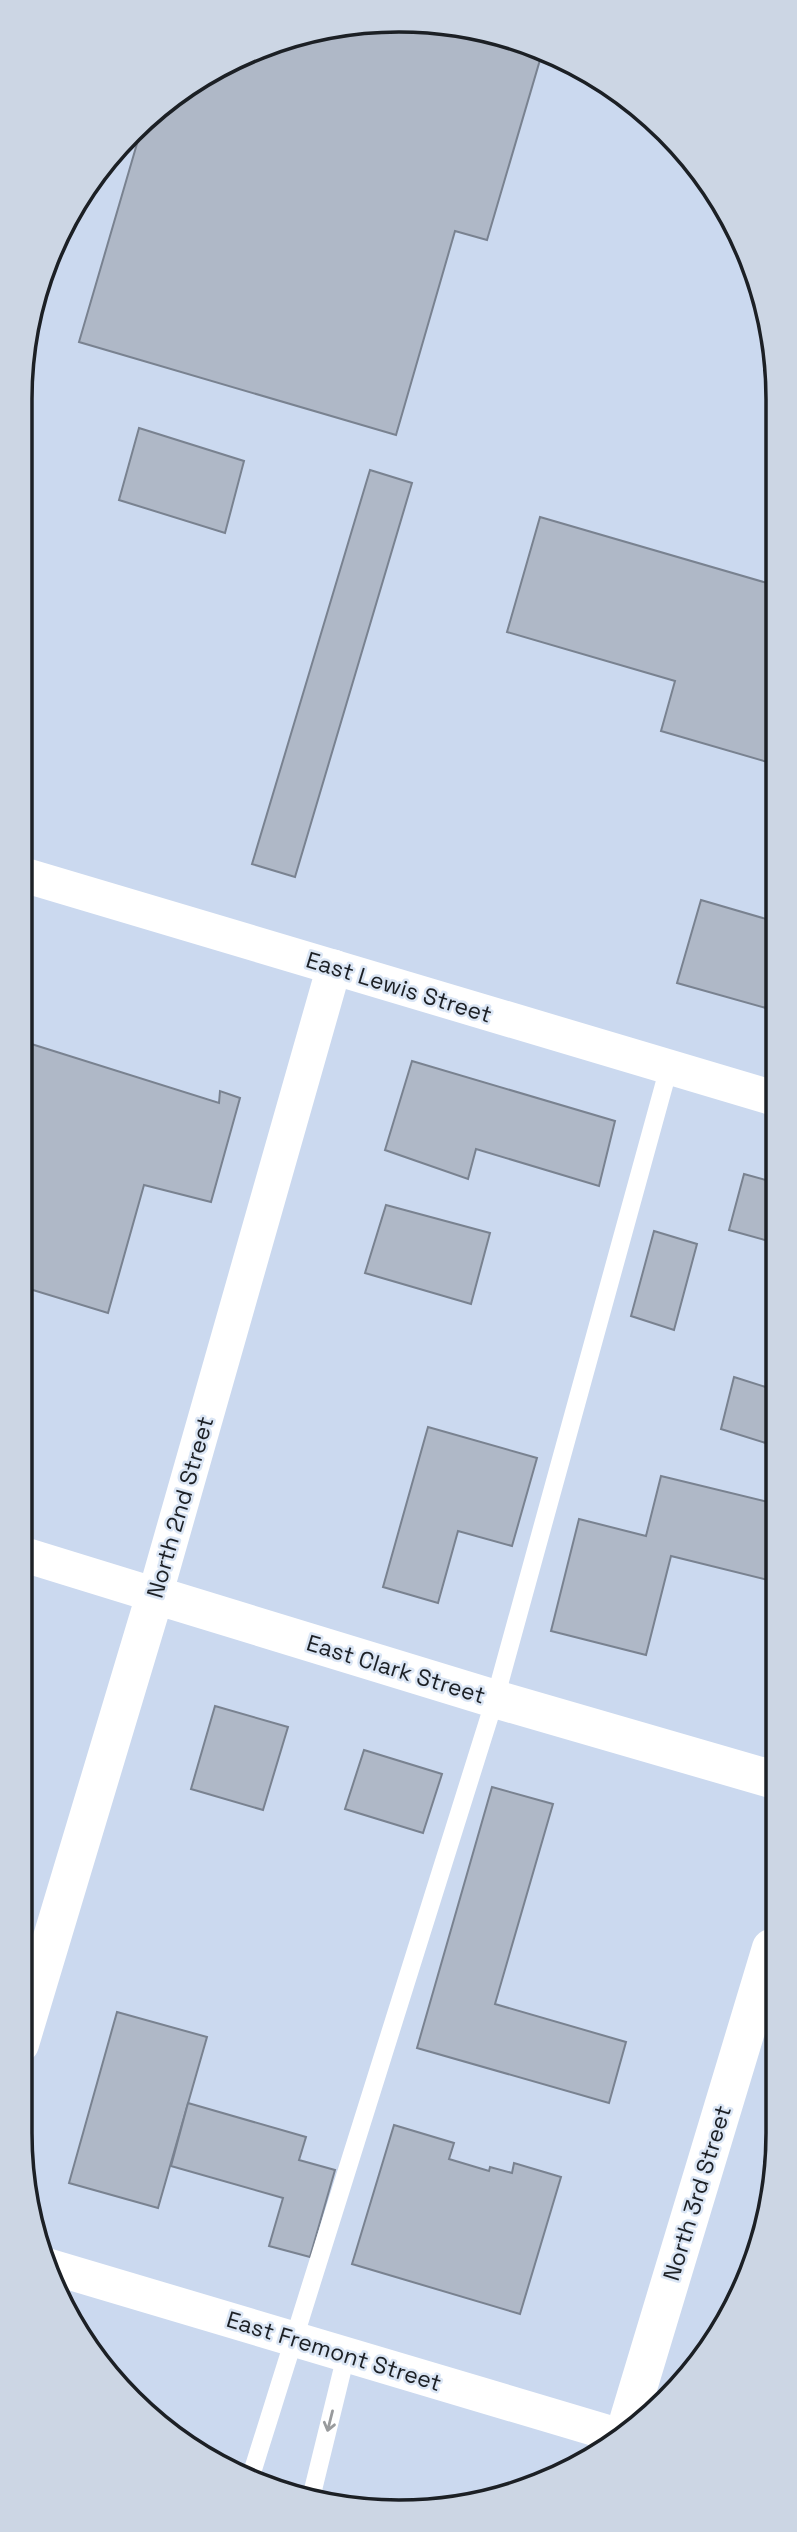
<svg xmlns="http://www.w3.org/2000/svg" width="797" height="2532" font-family="'Space Grotesk',sans-serif">
	<rect width="100%" height="100%" fill="#dbe6f5"/>
	<path fill="#cbd9ef" d="M 325,26 L 473,27 L 588,70 L 667,131 L 739,231 L 774,349 L 770,2208 L 714,2344 L 629,2435 L 497,2500 L 349,2510 L 230,2473 L 114,2384 L 48,2278 L 19,2133 L 27,324 L 83,187 L 188,83 Z"/>
	<g fill="#afb8c7" stroke="#798290" stroke-width="2">
		<path d="M 325,26 L 473,27 L 542,53 L 487,240 L 455,231 L 396,435 L 79,342 L 141,130 L 188,83 Z"/>
		<path d="M 139,428 L 244,461 L 225,533 L 119,500 Z"/>
		<path d="M 370,470 L 412,483 L 295,877 L 252,864 Z"/>
		<path d="M 540,517 L 774,585 L 774,764 L 661,731 L 675,681 L 507,632 Z"/>
		<path d="M 701,900 L 773,921 L 773,1010 L 677,983 Z"/>
		<path d="M 25,1042 L 219,1103 L 220,1091 L 240,1098 L 211,1202 L 144,1185 L 108,1313 L 23,1287 Z"/>
		<path d="M 412,1061 L 615,1121 L 599,1186 L 476,1149 L 468,1179 L 385,1150 Z"/>
		<path d="M 744,1174 L 773,1182 L 772,1242 L 729,1230 Z"/>
		<path d="M 386,1205 L 490,1233 L 471,1304 L 365,1273 Z"/>
		<path d="M 654,1231 L 697,1244 L 674,1330 L 631,1316 Z"/>
		<path d="M 734,1377 L 772,1389 L 772,1445 L 721,1429 Z"/>
		<path d="M 428,1427 L 537,1458 L 512,1546 L 458,1531 L 438,1603 L 383,1587 Z"/>
		<path d="M 661,1476 L 772,1503 L 772,1581 L 671,1556 L 646,1655 L 551,1631 L 579,1519 L 646,1536 Z"/>
		<path d="M 215,1706 L 288,1727 L 263,1810 L 191,1789 Z"/>
		<path d="M 364,1750 L 442,1774 L 423,1833 L 345,1809 Z"/>
		<path d="M 492,1787 L 553,1804 L 495,2004 L 626,2042 L 609,2103 L 417,2048 Z"/>
		<path d="M 117,2012 L 207,2037 L 158,2208 L 69,2183 Z"/>
		<path d="M 188,2103 L 306,2137 L 299,2160 L 335,2170 L 310,2257 L 269,2246 L 283,2198 L 171,2166 Z"/>
		<path d="M 394,2125 L 454,2143 L 449,2159 L 489,2171 L 490,2167 L 512,2173 L 514,2163 L 561,2177 L 520,2314 L 352,2264 Z"/>
	</g>
	<g fill="none" stroke-linecap="round" stroke-linejoin="round">
		<g stroke="#fff" stroke-width="18">
			<path d="M 250,2479 L 495,1699 L 669,1067"/>
			<path d="M 311,2498 L 346,2355"/>
		</g>
		<g stroke="#fff" stroke-width="35">
			<path d="M 24,875 L 773,1098"/>
			<path d="M 22,1554 L 155,1595 L 334,967"/>
			<path d="M 45,2265 L 623,2437"/>
		</g>
		<path stroke="#fff" stroke-width="38" d="M 20,2044 L 155,1595 L 495,1699 L 771,1779"/>
		<path stroke="#fff" stroke-width="38" d="M 623,2438 L 771,1948"/>
	</g>
	<defs><path id="oneway-shaft" d="M-6 0H5M1.5-3L5.5 0L1.5 3" fill="none" stroke-width="1.6" stroke-linecap="round" stroke-linejoin="round" transform="scale(1.75)"/></defs>
	<use stroke="#999b9d" href="#oneway-shaft" transform="translate(330 2421) rotate(104)"/>
	<g text-anchor="middle" stroke-width="5" stroke-linejoin="round" paint-order="stroke">
		<g font-size="23" fill="#1c2025" stroke="#dbe6f5">
			<text transform="translate(399 987) rotate(17)" y="8">East Lewis Street</text>
			<text transform="translate(180 1507) rotate(-74)" y="8">North 2nd Street</text>
			<text transform="translate(396 1669) rotate(17)" y="8">East Clark Street</text>
			<text transform="translate(697 2193) rotate(-73)" y="8">North 3rd Street</text>
			<text transform="translate(334 2351) rotate(17)" y="8">East Fremont Street</text>
		</g>
	</g>
	<path d="M0 0H797V2532H0ZM399 32H399A367 367 0 0 1 766 399V2133A367 367 0 0 1 399 2500H399A367 367 0 0 1 32 2133V399A367 367 0 0 1 399 32Z" fill="#ccd6e4" fill-rule="evenodd"/>
	<path fill="none" stroke="#1c2025" stroke-width="3.5" d="M399 32H399A367 367 0 0 1 766 399V2133A367 367 0 0 1 399 2500H399A367 367 0 0 1 32 2133V399A367 367 0 0 1 399 32Z"/>
</svg>
